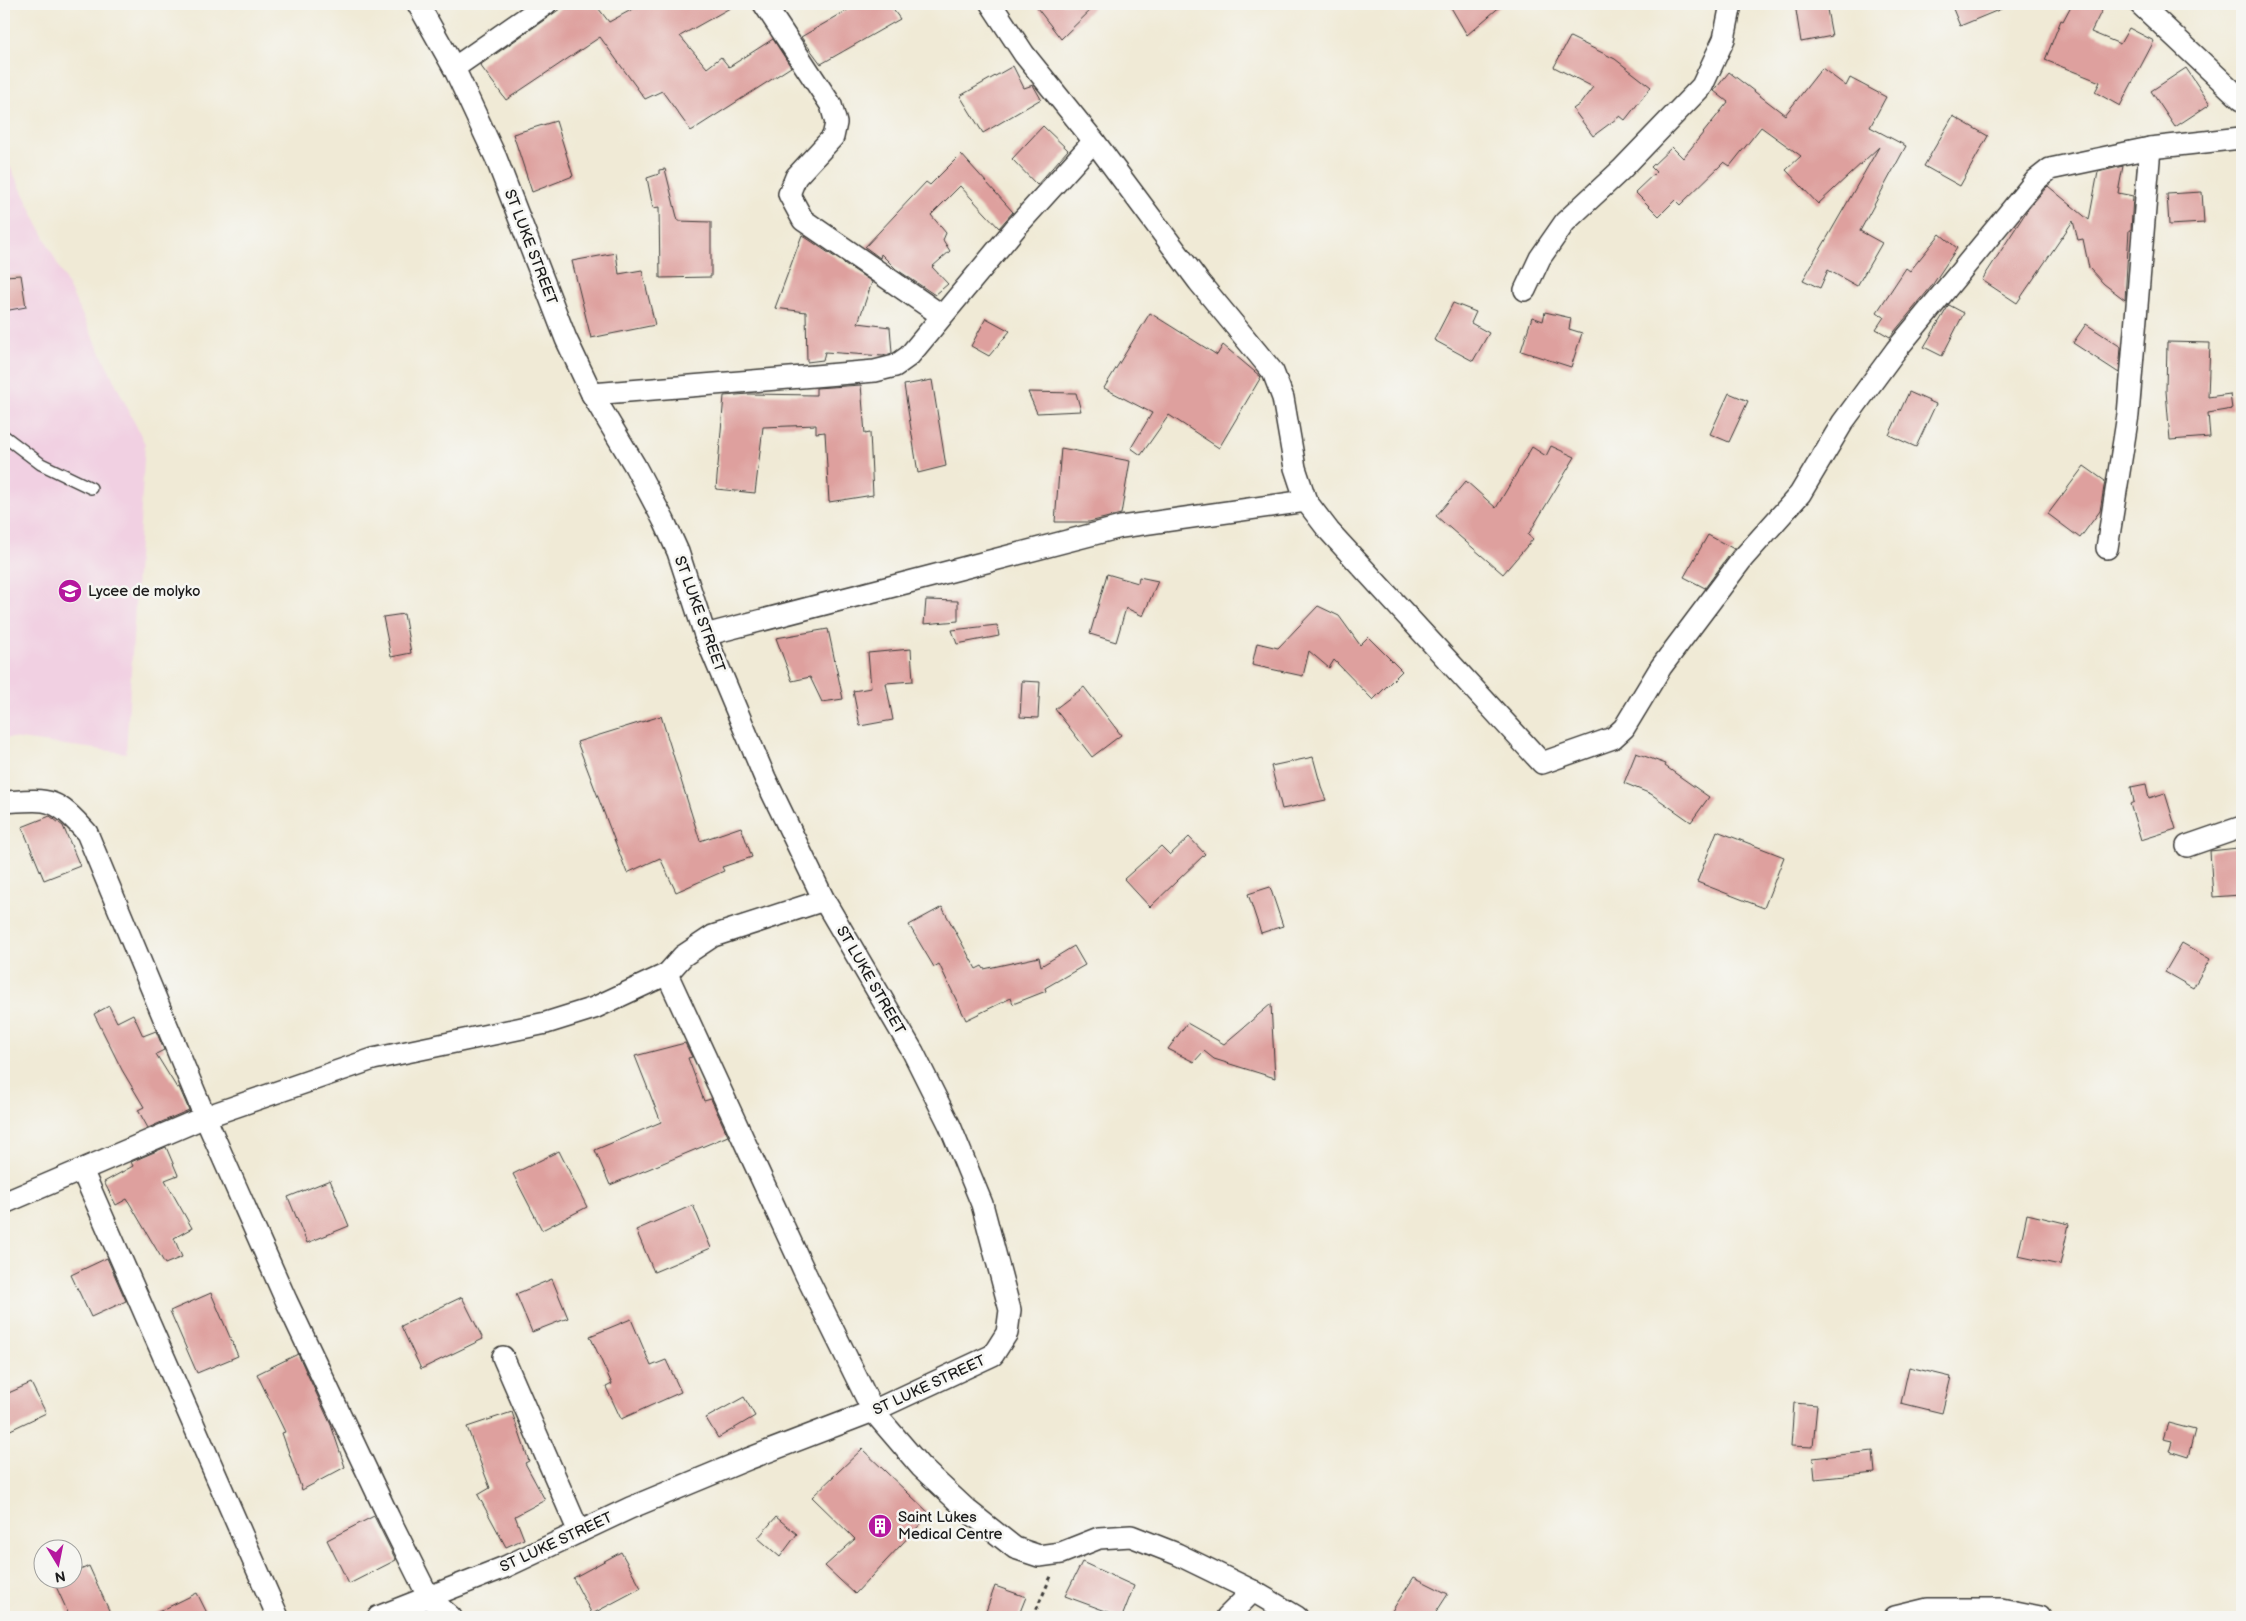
<svg xmlns="http://www.w3.org/2000/svg" width="2246" height="1621" font-family="'Balsamiq Sans',sans-serif">
	<rect width="100%" height="100%" fill="#f6f6f2"/>
	<filter id="ink" filterUnits="userSpaceOnUse"><feTurbulence type="fractalNoise" baseFrequency=".02" numOctaves="2"/><feDisplacementMap in="SourceGraphic" scale="10" xChannelSelector="R" yChannelSelector="G"/><feConvolveMatrix kernelMatrix="1 2 1 2 8 2 1 2 1" color-interpolation-filters="sRGB"/></filter>
	<filter id="wash" filterUnits="userSpaceOnUse"><feTurbulence type="fractalNoise" baseFrequency=".0096" numOctaves="4" result="noise"/><feDisplacementMap in="SourceGraphic" scale="20" xChannelSelector="R" yChannelSelector="G"/><feGaussianBlur stdDeviation="1.12" result="paint"/><feColorMatrix in="noise" values="0 0 0 0 0 0 0 0 0 0 0 0 0 0 0 0 0 1.4 0 .05"/><feComposite in="paint" operator="in"/></filter>
	<g filter="url(#wash)">
		<rect width="100%" height="100%" fill="#f0ead6"/>
		<path fill="#f1d0e2" d="M 4,154 L 145,444 L 126,753 L 4,737 Z"/>
		<g id="blocks">
			<g fill="#dea09e">
				<path d="M 567,4 L 595,4 L 609,22 L 642,4 L 737,4 L 680,36 L 707,68 L 721,57 L 729,67 L 773,39 L 791,67 L 691,131 L 662,91 L 645,99 L 600,37 L 506,100 L 480,65 Z"/>
				<path d="M 858,4 L 889,4 L 900,19 L 821,64 L 801,37 Z"/>
				<path d="M 1034,4 L 1097,4 L 1061,39 Z"/>
				<path d="M 1449,4 L 1503,4 L 1467,35 Z"/>
				<path d="M 1795,4 L 1826,4 L 1832,36 L 1801,42 Z"/>
				<path d="M 1951,4 L 2013,4 L 1960,26 Z"/>
				<path d="M 2072,4 L 2105,4 L 2091,32 L 2120,44 L 2129,28 L 2154,41 L 2120,106 L 2095,92 L 2100,82 L 2045,60 L 2061,20 L 2063,21 Z"/>
				<path d="M 1570,37 L 1615,59 L 1651,87 L 1625,120 L 1620,116 L 1593,136 L 1573,109 L 1580,104 L 1593,87 L 1554,67 Z"/>
				<path d="M 1013,66 L 1024,88 L 1033,85 L 1041,99 L 983,133 L 960,96 Z"/>
				<path d="M 1822,68 L 1846,86 L 1850,78 L 1886,97 L 1870,127 L 1906,146 L 1860,231 L 1882,243 L 1857,286 L 1828,270 L 1820,288 L 1803,280 L 1879,147 L 1818,204 L 1786,170 L 1801,156 L 1761,127 L 1730,166 L 1724,162 L 1680,205 L 1675,200 L 1659,216 L 1635,192 L 1656,172 L 1651,167 L 1672,147 L 1683,158 L 1728,102 L 1714,91 L 1729,72 L 1785,115 Z"/>
				<path d="M 2186,68 L 2210,104 L 2175,127 L 2151,91 Z"/>
				<path d="M 1953,116 L 1988,136 L 1960,186 L 1924,166 Z"/>
				<path d="M 556,121 L 573,176 L 532,192 L 513,134 Z"/>
				<path d="M 1043,126 L 1068,150 L 1037,185 L 1012,159 Z"/>
				<path d="M 961,154 L 1013,212 L 999,228 L 960,186 L 931,215 L 946,233 L 943,240 L 950,251 L 932,267 L 948,284 L 935,295 L 896,269 L 881,254 L 880,258 L 865,247 L 926,182 L 930,185 Z"/>
				<path d="M 2123,166 L 2118,193 L 2133,196 L 2131,230 L 2129,230 L 2125,300 L 2104,284 L 2089,268 L 2083,239 L 2078,240 L 2073,221 L 2017,303 L 1982,280 L 2028,209 L 2045,189 L 2048,186 L 2089,220 L 2098,172 Z"/>
				<path d="M 665,169 L 678,221 L 711,222 L 711,277 L 660,278 L 659,207 L 653,208 L 647,178 L 659,174 L 659,170 Z"/>
				<path d="M 2202,192 L 2204,223 L 2169,225 L 2167,194 Z"/>
				<path d="M 1940,234 L 1957,248 L 1931,287 L 1890,337 L 1876,329 L 1884,317 L 1877,312 L 1906,268 L 1910,271 Z"/>
				<path d="M 802,235 L 872,282 L 858,323 L 890,327 L 892,353 L 883,356 L 825,352 L 823,360 L 807,362 L 806,312 L 775,308 Z"/>
				<path d="M 616,253 L 619,274 L 642,270 L 655,325 L 591,338 L 572,261 Z"/>
				<path d="M 21,275 L 26,307 L 4,311 L 4,276 Z"/>
				<path d="M 1453,303 L 1476,312 L 1471,323 L 1489,333 L 1473,361 L 1434,340 Z"/>
				<path d="M 1949,305 L 1964,313 L 1942,356 L 1924,347 Z"/>
				<path d="M 1545,312 L 1571,318 L 1569,329 L 1582,333 L 1571,367 L 1521,351 L 1532,317 L 1543,321 Z"/>
				<path d="M 1150,313 L 1217,355 L 1223,345 L 1261,377 L 1219,448 L 1169,415 L 1141,455 L 1131,448 L 1152,413 L 1104,388 Z"/>
				<path d="M 986,318 L 1010,331 L 989,356 L 971,346 Z"/>
				<path d="M 2086,324 L 2121,347 L 2119,373 L 2073,343 Z"/>
				<path d="M 2167,342 L 2210,343 L 2208,397 L 2230,394 L 2232,409 L 2208,413 L 2210,437 L 2170,440 L 2166,391 Z"/>
				<path d="M 932,380 L 946,466 L 918,473 L 904,385 Z"/>
				<path d="M 861,385 L 865,434 L 870,433 L 873,495 L 829,502 L 825,432 L 816,433 L 816,425 L 763,427 L 755,493 L 716,489 L 724,396 L 749,394 L 816,395 L 816,388 Z"/>
				<path d="M 1028,392 L 1076,393 L 1081,411 L 1037,413 Z"/>
				<path d="M 1909,392 L 1936,404 L 1916,447 L 1889,435 Z"/>
				<path d="M 1729,393 L 1748,401 L 1729,442 L 1710,434 Z"/>
				<path d="M 1551,446 L 1575,457 L 1528,535 L 1533,539 L 1503,574 L 1436,516 L 1466,481 L 1496,508 L 1532,447 L 1546,456 Z"/>
				<path d="M 1061,448 L 1130,461 L 1121,514 L 1089,522 L 1055,522 Z"/>
				<path d="M 2084,466 L 2105,481 L 2100,511 L 2080,538 L 2048,514 Z"/>
				<path d="M 1708,535 L 1734,549 L 1705,588 L 1684,577 Z"/>
				<path d="M 1107,574 L 1138,583 L 1139,577 L 1158,581 L 1143,616 L 1126,608 L 1116,642 L 1090,634 Z"/>
				<path d="M 926,600 L 958,601 L 958,621 L 924,624 Z"/>
				<path d="M 1318,606 L 1339,616 L 1360,645 L 1368,637 L 1402,671 L 1373,700 L 1334,660 L 1329,668 L 1309,651 L 1303,676 L 1252,665 L 1257,643 L 1278,648 Z"/>
				<path d="M 404,614 L 411,653 L 391,657 L 383,617 Z"/>
				<path d="M 997,625 L 999,636 L 957,644 L 952,630 Z"/>
				<path d="M 828,629 L 843,699 L 822,702 L 810,677 L 792,681 L 776,638 Z"/>
				<path d="M 911,649 L 913,681 L 886,683 L 893,720 L 860,726 L 853,691 L 871,688 L 868,653 Z"/>
				<path d="M 1022,681 L 1040,682 L 1038,718 L 1020,717 Z"/>
				<path d="M 1084,687 L 1121,735 L 1092,757 L 1055,709 Z"/>
				<path d="M 661,716 L 700,841 L 741,827 L 752,857 L 722,867 L 724,871 L 676,892 L 660,858 L 627,873 L 577,742 Z"/>
				<path d="M 1636,753 L 1666,764 L 1665,766 L 1709,797 L 1691,822 L 1651,794 L 1624,783 Z"/>
				<path d="M 1313,757 L 1322,790 L 1326,800 L 1282,809 L 1271,766 Z"/>
				<path d="M 2146,784 L 2149,798 L 2165,793 L 2176,829 L 2141,840 L 2130,804 L 2134,802 L 2131,787 Z"/>
				<path d="M 50,816 L 63,826 L 80,866 L 44,880 L 22,827 Z"/>
				<path d="M 1717,831 L 1784,857 L 1764,908 L 1697,882 Z"/>
				<path d="M 1189,837 L 1205,854 L 1150,907 L 1124,879 L 1161,846 L 1170,855 Z"/>
				<path d="M 2238,848 L 2240,895 L 2213,897 L 2210,851 Z"/>
				<path d="M 1270,887 L 1283,926 L 1261,933 L 1248,894 Z"/>
				<path d="M 942,907 L 976,969 L 982,966 L 984,969 L 1039,957 L 1041,966 L 1074,946 L 1085,965 L 1045,988 L 1046,991 L 1013,1004 L 1011,998 L 966,1020 L 939,964 L 934,967 L 909,925 Z"/>
				<path d="M 2182,943 L 2210,959 L 2193,988 L 2165,972 Z"/>
				<path d="M 1271,1004 L 1275,1078 L 1214,1059 L 1204,1051 L 1194,1062 L 1168,1049 L 1187,1023 L 1224,1044 Z"/>
				<path d="M 109,1006 L 117,1022 L 133,1014 L 143,1036 L 156,1031 L 164,1050 L 156,1054 L 177,1088 L 179,1087 L 189,1110 L 148,1128 L 138,1110 L 144,1107 L 122,1070 L 94,1014 Z"/>
				<path d="M 685,1043 L 692,1057 L 688,1058 L 704,1101 L 711,1099 L 728,1136 L 610,1185 L 595,1150 L 661,1122 L 635,1056 Z"/>
				<path d="M 166,1147 L 178,1175 L 165,1180 L 192,1228 L 174,1238 L 182,1257 L 165,1264 L 127,1199 L 116,1205 L 104,1182 L 133,1166 L 131,1162 Z"/>
				<path d="M 559,1151 L 587,1207 L 542,1230 L 513,1174 Z"/>
				<path d="M 330,1180 L 349,1226 L 307,1243 L 288,1197 Z"/>
				<path d="M 693,1205 L 711,1248 L 654,1272 L 636,1230 Z"/>
				<path d="M 2027,1214 L 2069,1224 L 2060,1265 L 2018,1256 Z"/>
				<path d="M 107,1258 L 126,1301 L 91,1317 L 71,1275 Z"/>
				<path d="M 552,1279 L 568,1318 L 532,1332 L 516,1294 Z"/>
				<path d="M 211,1293 L 238,1356 L 197,1373 L 170,1311 Z"/>
				<path d="M 462,1297 L 483,1339 L 421,1369 L 401,1326 Z"/>
				<path d="M 631,1319 L 651,1366 L 666,1360 L 681,1392 L 621,1419 L 606,1387 L 612,1384 L 590,1336 Z"/>
				<path d="M 298,1354 L 331,1425 L 345,1467 L 302,1490 L 282,1433 L 285,1432 L 257,1374 Z"/>
				<path d="M 1909,1367 L 1951,1377 L 1942,1413 L 1901,1403 Z"/>
				<path d="M 31,1383 L 46,1413 L 4,1433 L 4,1395 Z"/>
				<path d="M 744,1397 L 755,1416 L 718,1438 L 706,1418 Z"/>
				<path d="M 1794,1403 L 1817,1405 L 1813,1447 L 1791,1446 Z"/>
				<path d="M 512,1412 L 529,1461 L 525,1463 L 545,1500 L 515,1516 L 524,1539 L 506,1547 L 478,1495 L 490,1488 L 467,1427 Z"/>
				<path d="M 2168,1423 L 2195,1430 L 2188,1457 L 2169,1451 L 2172,1441 L 2163,1439 Z"/>
				<path d="M 862,1449 L 930,1514 L 855,1594 L 825,1566 L 855,1539 L 812,1497 Z"/>
				<path d="M 1873,1451 L 1875,1473 L 1815,1479 L 1813,1458 Z"/>
				<path d="M 374,1516 L 396,1560 L 349,1584 L 327,1540 Z"/>
				<path d="M 776,1517 L 797,1534 L 780,1557 L 758,1538 Z"/>
				<path d="M 621,1552 L 641,1588 L 592,1614 L 573,1578 Z"/>
				<path d="M 1082,1562 L 1134,1586 L 1122,1617 L 1065,1596 Z"/>
				<path d="M 89,1566 L 112,1617 L 70,1617 L 54,1582 L 63,1578 L 72,1578 L 72,1574 Z"/>
				<path d="M 1414,1577 L 1448,1594 L 1433,1617 L 1388,1617 Z"/>
				<path d="M 995,1586 L 1026,1597 L 1018,1617 L 984,1617 Z"/>
				<path d="M 197,1593 L 209,1617 L 148,1617 Z"/>
			</g>
		</g>
	</g>
	<g filter="url(#ink)">
		<use href="#blocks" fill-opacity="0" stroke="#3c3b38" stroke-width="1"/>
		<g fill="none" stroke-linecap="round" stroke-linejoin="round">
			<g stroke="#3c3b38" stroke-width="14">
				<path id="service" d="M 4,436 L 41,464 L 91,488"/>
			</g>
			<g stroke="#3c3b38" stroke-width="24">
				<g id="minor">
					<path d="M 764,4 L 831,105 L 836,123 L 833,137 L 796,177 L 789,194 L 803,220 L 941,315"/>
					<path d="M 991,4 L 1024,54 L 1094,141 L 1199,282 L 1273,372 L 1283,398 L 1295,468 L 1306,501 L 1329,531 L 1542,763 L 1613,738 L 1624,728 L 1661,667 L 1743,558 L 1800,494 L 1843,422 L 1896,350 L 2036,180 L 2050,169 L 2150,148 L 2241,138"/>
					<path d="M 2140,4 L 2242,100"/>
					<path d="M 454,68 L 546,4"/>
					<path d="M 1525,290 L 1540,258 L 1565,222 L 1621,170 L 1702,86 L 1724,39 L 1731,4"/>
					<path d="M 592,394 L 875,371 L 895,366 L 909,356 L 1018,225 L 1094,141"/>
					<path d="M 2107,548 L 2128,415 L 2150,148"/>
					<path d="M 705,635 L 1121,527 L 1306,501"/>
					<path d="M 4,802 C 50,799 55,797 87,833 L 205,1117 L 4,1203"/>
					<path d="M 2187,846 L 2242,827"/>
					<path d="M 824,900 L 713,936 L 683,956 L 667,974 L 806,1275 L 873,1411 L 921,1467 L 967,1510 L 1015,1548 L 1039,1556 L 1061,1553 L 1099,1538 L 1131,1536 L 1177,1554 L 1253,1591 L 1297,1617"/>
					<path d="M 82,1170 L 278,1617"/>
					<path d="M 503,1357 L 579,1532"/>
					<path d="M 378,1617 L 505,1567 L 630,1508 L 748,1459 L 873,1411 L 993,1355 L 1007,1333 L 1010,1310 L 982,1204 L 950,1126 L 913,1052 L 824,900 L 765,778 L 705,635 L 678,552 L 664,521 L 635,466 L 592,394 L 566,339 L 496,158 L 454,68 L 418,4"/>
					<path d="M 451,1617 L 429,1598 L 389,1518 L 286,1300 L 205,1117 L 373,1059 L 546,1023 L 594,1008 L 667,974"/>
					<path d="M 1227,1617 L 1253,1591"/>
					<path d="M 1895,1617 L 1928,1609 L 2001,1609 L 2040,1617"/>
				</g>
			</g>
			<path stroke="#3c3b38" stroke-width="3" stroke-dasharray="4 4" stroke-linecap="butt" d="M 1033,1617 L 1052,1574"/>
			<use href="#service" stroke="#fff" stroke-width="11"/>
			<use href="#minor" stroke="#fff" stroke-width="21"/>
		</g>
	</g>
	<defs>
		<g id="school-disc" transform="scale(1.25)"><circle r="9.5" fill="#b5179e" stroke="#f6f6f2"/><path d="M0-5L7-2L0 1L-7-2ZM-4 1L0 2.5L4 1V4Q0 6-4 4Z" fill="#fff"/></g>
		<g id="building-disc" transform="scale(1.25)"><circle r="9.5" fill="#b5179e" stroke="#f6f6f2"/><path d="M-4-6H4V6H1V3H-1V6H-4ZM-2.5-4.3h1.7v1.8h-1.7ZM.8-4.3h1.7v1.8H.8ZM-2.5-1h1.7V.8h-1.7ZM.8-1h1.7V.8H.8Z" fill="#fff"/></g>
	</defs>
	<g fill-rule="evenodd">
		<use href="#school-disc" x="70" y="591"/>
		<use href="#building-disc" x="880" y="1526"/>
	</g>
	<g text-anchor="middle" stroke-width="5" stroke-linejoin="round" paint-order="stroke">
		<g font-size="15" fill="#1c1c1c" stroke="#f6f6f2">
			<text transform="translate(531 247) rotate(69)" y="5">ST LUKE STREET</text>
			<text transform="translate(700 614) rotate(70)" y="5">ST LUKE STREET</text>
			<text transform="translate(871 980) rotate(60)" y="5">ST LUKE STREET</text>
			<text transform="translate(929 1385) rotate(-25)" y="5">ST LUKE STREET</text>
			<text transform="translate(556 1542) rotate(-25)" y="5">ST LUKE STREET</text>
		</g>
		<g font-size="15" fill="#1c1c1c" stroke="#f6f6f2" text-anchor="start">
			<text x="88" y="596">Lycee de molyko</text>
			<text x="898" y="1522">Saint Lukes<tspan x="898" dy="17">Medical Centre</tspan></text>
		</g>
	</g>
	<rect width="2246" height="1621" fill="none" stroke="#f6f6f2" stroke-width="20"/>
	<g transform="translate(58 1564) rotate(170)"><circle r="24" fill="#f6f6f2" stroke="#9f9f9c"/>
	<path d="M0-4L9 19L0 12L-9 19Z" fill="#b5179e"/>
	<text y="-8" font-size="14" font-weight="bold" text-anchor="middle" fill="#1c1c1c">N</text>
	</g>
</svg>
